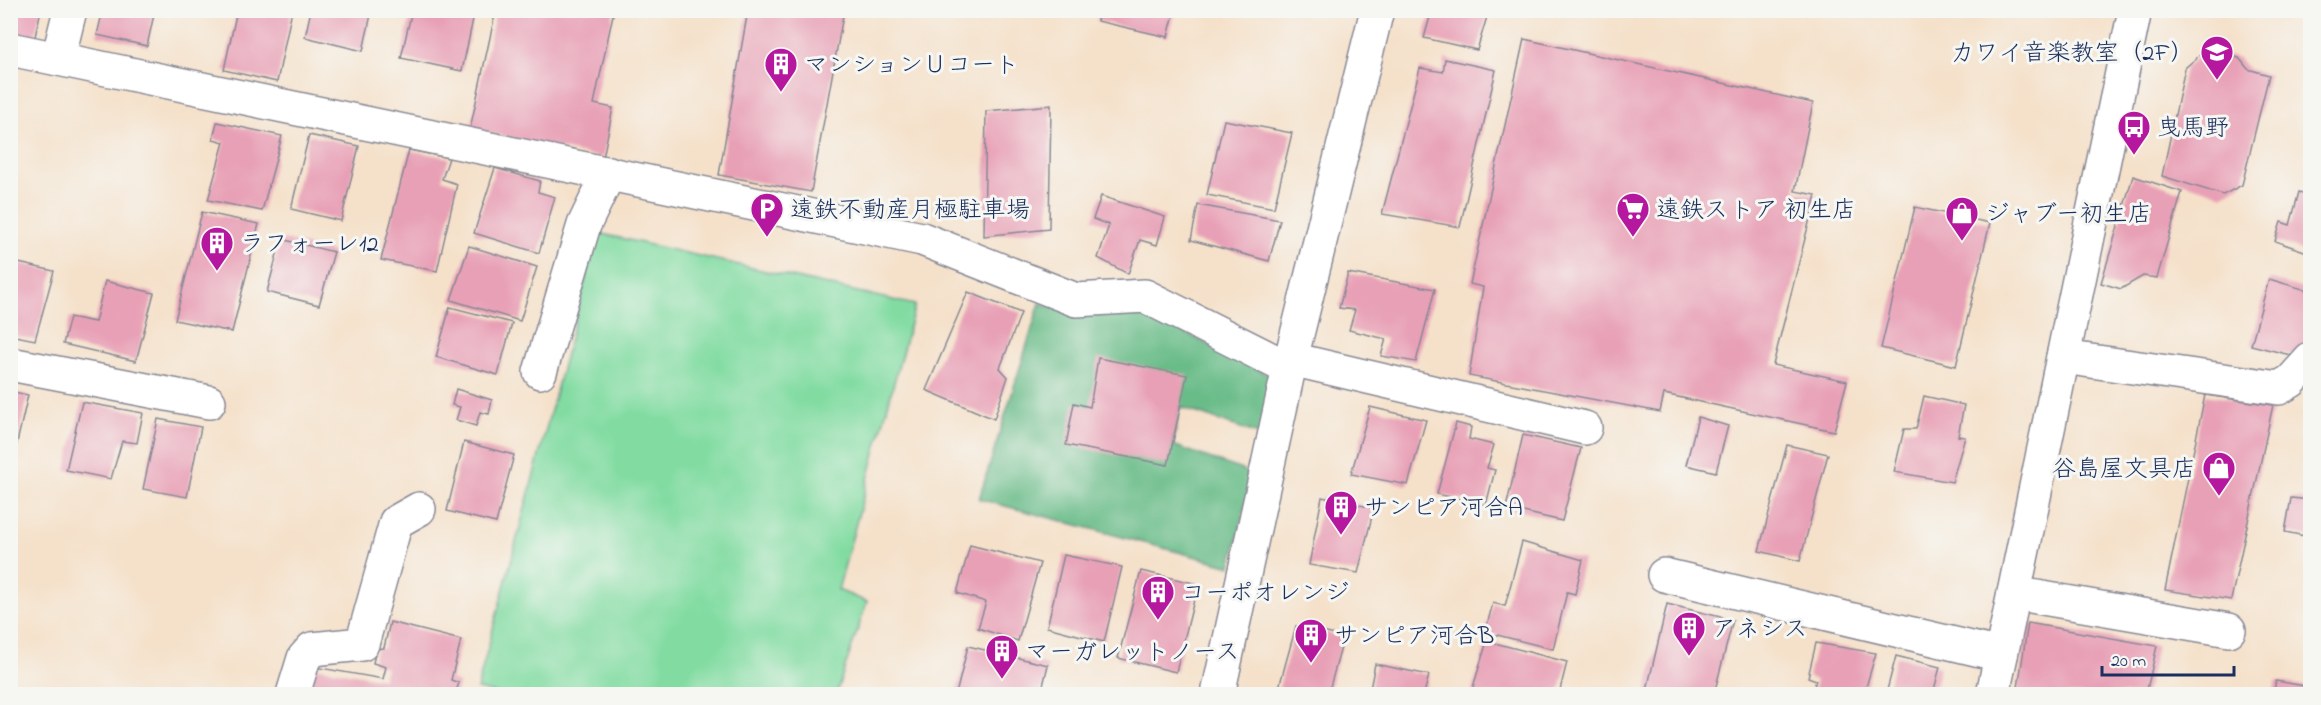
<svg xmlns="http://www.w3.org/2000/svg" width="2321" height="705" font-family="'Indie Flower','Klee One',sans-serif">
	<rect width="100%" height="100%" fill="#f6f6f2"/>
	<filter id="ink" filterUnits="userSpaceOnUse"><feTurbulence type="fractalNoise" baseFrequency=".0167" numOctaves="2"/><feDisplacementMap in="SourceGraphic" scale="12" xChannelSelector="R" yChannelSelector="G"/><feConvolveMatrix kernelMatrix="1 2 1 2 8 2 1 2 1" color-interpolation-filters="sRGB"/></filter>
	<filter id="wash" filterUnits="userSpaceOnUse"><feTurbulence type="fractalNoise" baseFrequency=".008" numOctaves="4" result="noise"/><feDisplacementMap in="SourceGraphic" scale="24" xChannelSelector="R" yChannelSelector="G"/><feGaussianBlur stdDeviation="1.35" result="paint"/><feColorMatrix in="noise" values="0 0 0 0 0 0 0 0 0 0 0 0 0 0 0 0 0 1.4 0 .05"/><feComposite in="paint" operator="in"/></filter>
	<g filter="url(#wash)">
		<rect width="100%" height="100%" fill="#f5e1ca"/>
		<path fill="#82dca2" stroke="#4e8680" stroke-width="1.5" d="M 598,233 L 915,305 L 838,590 L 867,602 L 836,694 L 500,694 L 477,689 Z"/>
		<path fill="#69bc88" stroke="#427673" stroke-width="1.5" d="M 1040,303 L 1080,316 L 1141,310 L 1272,377 L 1261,435 L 1180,407 L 1173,445 L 1253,474 L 1231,566 L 979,499 Z"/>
		<g id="blocks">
			<g fill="#e8a0b6">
				<path d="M 10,10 L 41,10 L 34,41 L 10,36 Z"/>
				<path d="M 103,10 L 155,10 L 147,46 L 97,35 Z"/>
				<path d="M 237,10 L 292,10 L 277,82 L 224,70 Z"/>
				<path d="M 311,10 L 372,10 L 363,51 L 305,37 Z"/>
				<path d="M 412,10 L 475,10 L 462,71 L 401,58 Z"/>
				<path d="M 496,10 L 614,10 L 594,104 L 613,108 L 603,158 L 470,129 Z"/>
				<path d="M 748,10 L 844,10 L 811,192 L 719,175 Z"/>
				<path d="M 1099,10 L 1175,10 L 1168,37 L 1097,21 Z"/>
				<path d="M 1432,10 L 1489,10 L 1477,50 L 1424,38 Z"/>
				<path d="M 1524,39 L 1813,103 L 1795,191 L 1816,195 L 1773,365 L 1847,381 L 1834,431 L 1664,394 L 1660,412 L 1469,376 L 1483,287 L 1470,284 Z"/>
				<path d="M 2207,49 L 2239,58 L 2248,69 L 2269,75 L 2242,185 L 2223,195 L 2162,176 L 2185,68 Z"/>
				<path d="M 1445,59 L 1496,70 L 1460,227 L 1382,214 L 1420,68 L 1443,72 Z"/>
				<path d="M 1051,105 L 1049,229 L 984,236 L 986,111 Z"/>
				<path d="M 1224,120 L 1292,133 L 1274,208 L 1207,195 Z"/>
				<path d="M 217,122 L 282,136 L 262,211 L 208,200 L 224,142 L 213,139 Z"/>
				<path d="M 309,135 L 359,146 L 341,221 L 291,209 Z"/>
				<path d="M 409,150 L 449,158 L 442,179 L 457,184 L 437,271 L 381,260 Z"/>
				<path d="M 495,168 L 540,181 L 538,192 L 555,197 L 539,253 L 474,233 Z"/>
				<path d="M 2133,176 L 2182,192 L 2157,278 L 2143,276 L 2121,289 L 2101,283 Z"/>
				<path d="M 2299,192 L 2310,195 L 2310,253 L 2275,241 L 2281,222 L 2290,225 Z"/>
				<path d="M 1101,196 L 1165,217 L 1157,245 L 1140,240 L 1128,274 L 1098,258 L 1109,225 L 1093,219 Z"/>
				<path d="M 1198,205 L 1280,220 L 1269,261 L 1191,240 Z"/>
				<path d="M 1915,207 L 1990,223 L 1956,366 L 1881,348 Z"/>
				<path d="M 202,212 L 259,224 L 232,332 L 175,320 Z"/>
				<path d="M 281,239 L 334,252 L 319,305 L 267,292 Z"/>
				<path d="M 469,246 L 537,267 L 520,321 L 451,300 Z"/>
				<path d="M 10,261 L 54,271 L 35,340 L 10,335 Z"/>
				<path d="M 1348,273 L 1435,289 L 1416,362 L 1381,356 L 1386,339 L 1349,330 L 1355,310 L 1339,308 Z"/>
				<path d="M 2269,279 L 2310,291 L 2310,326 L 2302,358 L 2251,345 Z"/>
				<path d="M 105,281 L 154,293 L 136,361 L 63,344 L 70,317 L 95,322 Z"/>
				<path d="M 968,292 L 1021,313 L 1000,368 L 1008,377 L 994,419 L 926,390 Z"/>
				<path d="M 450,307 L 512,323 L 498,375 L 436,357 Z"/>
				<path d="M 1098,358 L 1187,375 L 1168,465 L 1066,445 L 1074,403 L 1090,407 Z"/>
				<path d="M 456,389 L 492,400 L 489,414 L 480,412 L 476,426 L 456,420 L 460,407 L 452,405 Z"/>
				<path d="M 10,391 L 28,395 L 13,460 L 10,459 Z"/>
				<path d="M 2205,395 L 2273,405 L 2231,600 L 2165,590 Z"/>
				<path d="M 1924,396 L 1964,405 L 1958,436 L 1965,437 L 1952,482 L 1894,472 L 1904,429 L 1916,429 Z"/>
				<path d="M 82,402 L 143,413 L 137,443 L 122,441 L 111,479 L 66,470 Z"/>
				<path d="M 1370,407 L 1426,420 L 1408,485 L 1351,474 Z"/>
				<path d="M 1698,417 L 1728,426 L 1716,472 L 1686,465 Z"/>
				<path d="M 158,419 L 201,427 L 187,497 L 143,489 Z"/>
				<path d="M 1456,423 L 1471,427 L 1469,439 L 1494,445 L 1487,468 L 1495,470 L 1486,505 L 1437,494 Z"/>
				<path d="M 1523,435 L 1581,448 L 1562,521 L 1506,508 Z"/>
				<path d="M 464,442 L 514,455 L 496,523 L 447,511 Z"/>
				<path d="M 1787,445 L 1828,454 L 1800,561 L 1759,551 Z"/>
				<path d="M 1322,497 L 1374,508 L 1358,573 L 1309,565 Z"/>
				<path d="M 2291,498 L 2310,500 L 2310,537 L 2285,532 Z"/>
				<path d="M 1522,542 L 1583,560 L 1575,594 L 1567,592 L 1553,649 L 1485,632 L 1493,603 L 1505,606 Z"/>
				<path d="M 970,545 L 1040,563 L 1018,641 L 978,628 L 986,602 L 957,593 Z"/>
				<path d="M 1064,555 L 1122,567 L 1104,642 L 1047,627 Z"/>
				<path d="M 1141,571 L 1198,584 L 1176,672 L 1118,658 Z"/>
				<path d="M 1667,604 L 1733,620 L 1714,694 L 1646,694 Z"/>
				<path d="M 390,622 L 461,640 L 451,680 L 459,683 L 455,694 L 308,694 L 315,667 L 383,679 L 386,667 L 373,663 L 376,649 L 384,648 Z"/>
				<path d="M 2028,623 L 2157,646 L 2146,694 L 2017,694 Z"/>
				<path d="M 1296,626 L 1344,637 L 1328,694 L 1296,694 L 1278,691 Z"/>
				<path d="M 1487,641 L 1567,662 L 1559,694 L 1471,694 Z"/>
				<path d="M 1816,643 L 1876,653 L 1864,694 L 1812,694 L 1816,680 L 1808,677 Z"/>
				<path d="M 968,646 L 1048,665 L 1041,694 L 956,694 Z"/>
				<path d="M 1896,656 L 1940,667 L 1933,694 L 1886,694 Z"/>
				<path d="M 1375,664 L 1429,675 L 1424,694 L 1369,694 Z"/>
				<path d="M 2276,681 L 2310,687 L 2310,694 L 2273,694 Z"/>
			</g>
		</g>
	</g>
	<g filter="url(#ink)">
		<use href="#blocks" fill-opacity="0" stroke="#888894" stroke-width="1.5"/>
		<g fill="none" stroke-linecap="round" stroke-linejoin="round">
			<g stroke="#888894" stroke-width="36">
				<g id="minor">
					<path d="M 10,49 L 922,239 L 1076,300 L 1145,296 L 1288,368"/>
					<path d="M 58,59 L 70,10"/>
					<path d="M 2063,357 L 2279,388 L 2291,381 L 2310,360"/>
					<path d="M 1291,359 L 1585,428"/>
					<path d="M 10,364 L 209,402"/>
					<path d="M 540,372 L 584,225 L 609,173"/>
					<path d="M 1664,575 L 2001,655"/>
					<path d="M 2014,593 L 2229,630"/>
					<path d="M 293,694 L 304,658 L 312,649 L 362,644 L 396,522 L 419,509"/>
					<path d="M 1218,694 L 1291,359 L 1377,10"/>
					<path d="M 1993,694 L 2135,10"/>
				</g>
			</g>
			<use href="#minor" stroke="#fff" stroke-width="33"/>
		</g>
	</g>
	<defs>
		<g id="school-pin" transform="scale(1.725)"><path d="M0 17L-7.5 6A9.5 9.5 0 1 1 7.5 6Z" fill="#b5179e" stroke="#f6f6f2"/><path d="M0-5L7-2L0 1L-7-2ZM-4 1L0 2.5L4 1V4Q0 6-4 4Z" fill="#fff"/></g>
		<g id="building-pin" transform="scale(1.725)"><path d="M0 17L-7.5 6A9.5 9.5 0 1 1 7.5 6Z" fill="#b5179e" stroke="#f6f6f2"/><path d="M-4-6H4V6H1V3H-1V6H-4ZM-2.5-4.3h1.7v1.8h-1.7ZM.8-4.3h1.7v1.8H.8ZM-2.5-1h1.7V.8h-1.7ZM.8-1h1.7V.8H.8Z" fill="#fff"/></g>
		<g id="bus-pin" transform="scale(1.725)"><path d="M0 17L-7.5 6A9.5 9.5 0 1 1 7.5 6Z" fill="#b5179e" stroke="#f6f6f2"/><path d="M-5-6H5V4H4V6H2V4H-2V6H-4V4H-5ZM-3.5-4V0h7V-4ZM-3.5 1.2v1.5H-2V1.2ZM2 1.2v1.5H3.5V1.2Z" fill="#fff"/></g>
		<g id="parking-pin" transform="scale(1.725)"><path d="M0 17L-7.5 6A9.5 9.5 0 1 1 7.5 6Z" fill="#b5179e" stroke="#f6f6f2"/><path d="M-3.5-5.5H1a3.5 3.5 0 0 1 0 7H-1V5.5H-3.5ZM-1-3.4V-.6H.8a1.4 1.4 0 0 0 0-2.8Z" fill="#fff"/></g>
		<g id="supermarket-pin" transform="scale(1.725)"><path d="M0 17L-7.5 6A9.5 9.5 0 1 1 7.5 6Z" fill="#b5179e" stroke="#f6f6f2"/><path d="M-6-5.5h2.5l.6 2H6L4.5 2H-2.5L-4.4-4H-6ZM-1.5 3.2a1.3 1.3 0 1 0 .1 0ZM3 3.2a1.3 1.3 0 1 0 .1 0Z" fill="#fff"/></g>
		<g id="shop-pin" transform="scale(1.725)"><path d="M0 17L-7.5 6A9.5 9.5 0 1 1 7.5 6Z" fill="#b5179e" stroke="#f6f6f2"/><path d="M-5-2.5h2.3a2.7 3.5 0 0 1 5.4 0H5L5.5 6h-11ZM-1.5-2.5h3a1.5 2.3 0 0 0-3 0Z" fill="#fff"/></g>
	</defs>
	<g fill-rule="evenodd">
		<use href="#school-pin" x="2217" y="52"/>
		<use href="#building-pin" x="781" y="64"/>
		<use href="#bus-pin" x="2134" y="127"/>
		<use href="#parking-pin" x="767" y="209"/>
		<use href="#supermarket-pin" x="1633" y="209"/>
		<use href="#shop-pin" x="1962" y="213"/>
		<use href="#building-pin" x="217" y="243"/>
		<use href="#shop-pin" x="2219" y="468"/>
		<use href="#building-pin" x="1341" y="507"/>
		<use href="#building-pin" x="1158" y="592"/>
		<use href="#building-pin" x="1689" y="628"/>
		<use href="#building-pin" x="1311" y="635"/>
		<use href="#building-pin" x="1002" y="651"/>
	</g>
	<g text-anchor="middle" stroke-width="6" stroke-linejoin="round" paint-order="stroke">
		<g font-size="24" fill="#1b2f5e" stroke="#f6f6f2" text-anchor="start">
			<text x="2194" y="60" text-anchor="end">カワイ音楽教室（2F）</text>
			<text x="804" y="72">マンションＵコート</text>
			<text x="2157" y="135">曳馬野</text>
			<text x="790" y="217">遠鉄不動産月極駐車場</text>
			<text x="1656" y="217">遠鉄ストア 初生店</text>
			<text x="1985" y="221">ジャブー初生店</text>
			<text x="240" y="251">ラフォーレ12</text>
			<text x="2196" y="476" text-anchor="end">谷島屋文具店</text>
			<text x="1364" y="515">サンピア河合A</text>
			<text x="1181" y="600">コーポオレンジ</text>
			<text x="1712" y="636">アネシス</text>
			<text x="1334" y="643">サンピア河合B</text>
			<text x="1025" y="659">マーガレットノース</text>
		</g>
	</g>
	<rect width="2321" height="705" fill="none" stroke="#f6f6f2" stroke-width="36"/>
	<path d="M2102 666v9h132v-9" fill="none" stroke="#1b2f5e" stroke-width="3"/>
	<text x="2111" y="666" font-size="18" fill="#1b2f5e" stroke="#f6f6f2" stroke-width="4.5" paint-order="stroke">20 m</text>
</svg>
